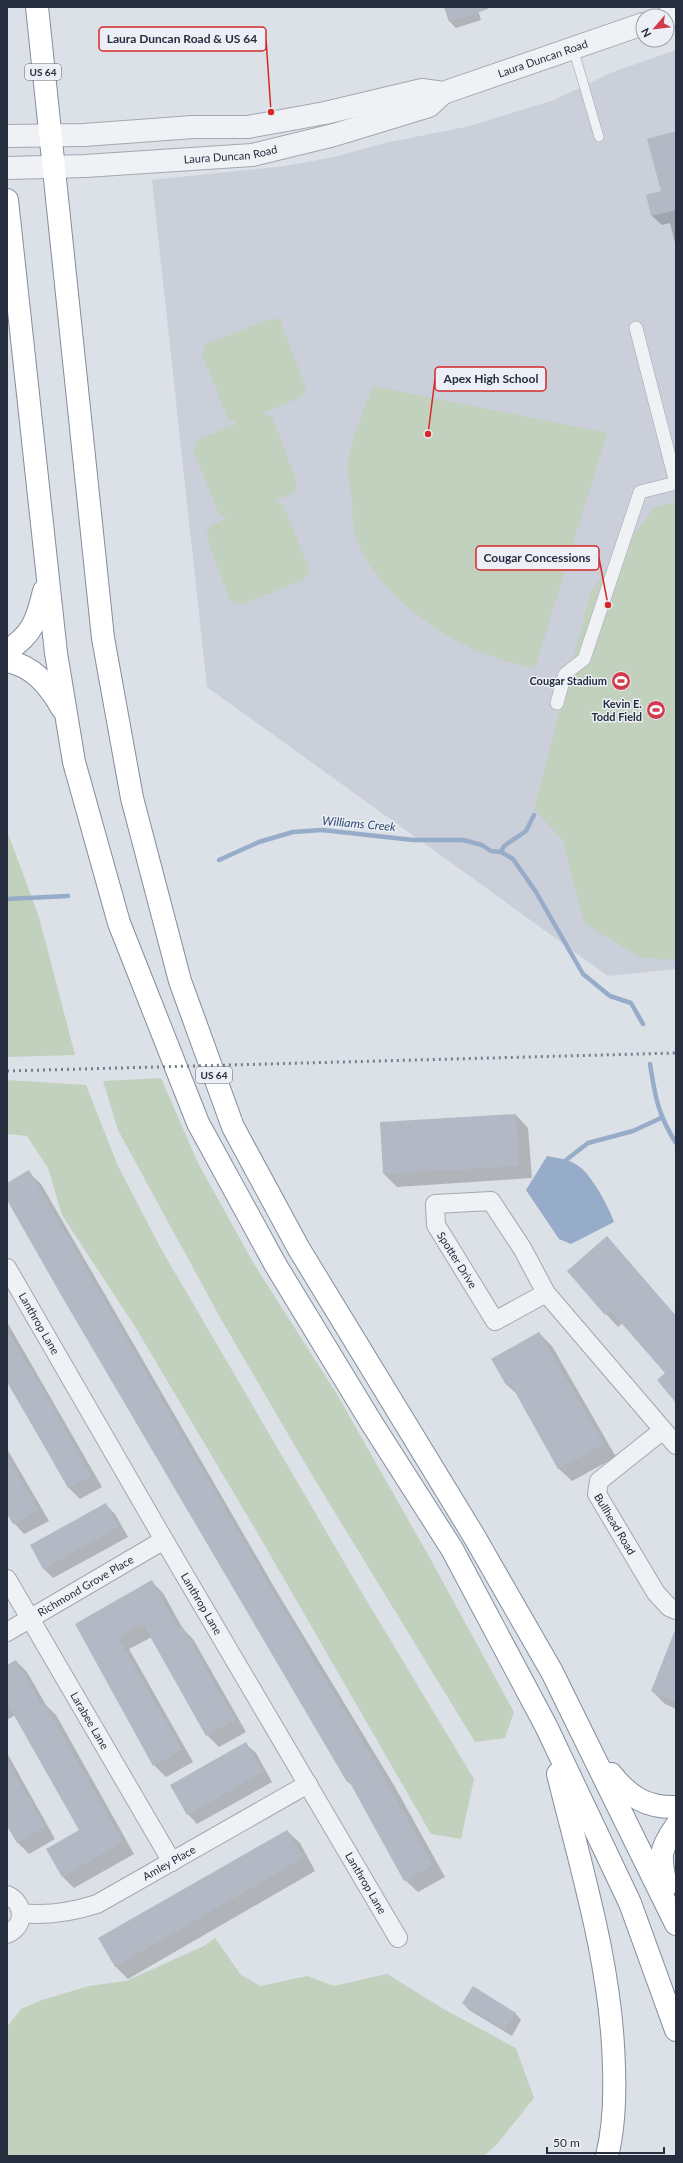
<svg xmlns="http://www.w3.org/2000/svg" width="683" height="2163" font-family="Lato,sans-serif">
	<rect width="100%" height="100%" fill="#dce0e7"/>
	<path fill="#cacfd9" d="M 676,50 L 676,969 L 608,976 L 207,687 L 152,180 L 285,166 L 334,157 L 385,143 L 470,126 L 554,100 L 613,72 Z"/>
	<g fill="#c1d1bd">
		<path d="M 272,318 L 280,320 L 306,388 L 301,397 L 263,413 L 272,417 L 297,482 L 295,493 L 276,500 L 283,505 L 310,570 L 305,579 L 241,605 L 230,600 L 206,536 L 209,527 L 227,518 L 219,514 L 193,450 L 198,440 L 238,423 L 228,419 L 202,354 L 206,344 Z"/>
		<path d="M 373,386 L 607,433 L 535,668 C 523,665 509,663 497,658 C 442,640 373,592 355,534 C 352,523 353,511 352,500 C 351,489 347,475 348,464 C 352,437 363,411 373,386 Z"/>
		<path d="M 676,501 L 676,960 L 642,958 L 585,924 L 562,839 L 534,809 L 591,591 L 655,507 Z"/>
		<path d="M 7,831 L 39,917 L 75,1055 L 7,1057 Z"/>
		<path d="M 161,1078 L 198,1163 L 254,1264 L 338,1396 L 432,1562 L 514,1712 L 505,1738 L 475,1742 L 309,1470 L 221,1319 L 118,1130 L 103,1081 Z"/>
		<path d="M 7,1080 L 86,1085 L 117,1164 L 160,1247 L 365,1598 L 474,1779 L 461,1839 L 431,1834 L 257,1532 L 134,1325 L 62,1215 L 48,1168 L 27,1136 L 7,1134 Z"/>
		<path d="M 215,1938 L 241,1975 L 261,1986 L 307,1976 L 334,1986 L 387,1974 L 447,2011 L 516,2048 L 534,2098 L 498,2143 L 484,2156 L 7,2156 L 7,2027 L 21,2009 L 42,2000 L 89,1986 L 126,1981 L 204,1946 Z"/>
	</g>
	<path fill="#96acc9" d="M 547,1156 C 558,1158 568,1159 577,1165 C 590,1172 609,1207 614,1222 L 571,1244 L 559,1239 L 526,1190 Z"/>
	<g fill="#0003">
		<path d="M 445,7 L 477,7 L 481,20 L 456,28 L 450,22 Z"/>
		<path d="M 676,132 L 676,247 L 670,223 L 662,225 L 652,216 L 662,192 Z"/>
		<path d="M 516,1115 L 528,1128 L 532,1178 L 397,1187 L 384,1174 L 381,1123 Z"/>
		<path d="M 28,1172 L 41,1184 L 277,1592 L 395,1787 L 445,1877 L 418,1892 L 405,1880 L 354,1787 L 348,1782 L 7,1198 L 7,1184 Z"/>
		<path d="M 607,1238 L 676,1316 L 676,1401 L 666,1373 L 623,1323 L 618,1327 L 606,1314 Z"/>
		<path d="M 7,1322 L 102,1487 L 80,1499 L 69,1488 L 7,1382 Z"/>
		<path d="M 539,1333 L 552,1346 L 616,1457 L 572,1481 L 559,1469 L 519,1396 L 507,1385 L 493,1359 Z"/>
		<path d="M 7,1449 L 49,1521 L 24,1534 L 14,1523 L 7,1512 Z"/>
		<path d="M 105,1504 L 115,1514 L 128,1537 L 53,1578 L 44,1569 L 31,1545 Z"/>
		<path d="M 151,1581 L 163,1593 L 183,1629 L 193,1639 L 246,1732 L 219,1747 L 207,1735 L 152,1637 L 129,1649 L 193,1762 L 166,1777 L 154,1765 L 76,1624 Z"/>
		<path d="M 676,1645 L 676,1709 L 665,1704 L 652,1691 Z"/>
		<path d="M 16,1661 L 27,1672 L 46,1705 L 56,1715 L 134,1854 L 74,1888 L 63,1877 L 81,1830 L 15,1715 L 7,1720 L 7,1666 Z"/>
		<path d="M 246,1744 L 256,1753 L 272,1782 L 197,1824 L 188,1814 Z"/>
		<path d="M 7,1753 L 55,1839 L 29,1854 L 17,1842 L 7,1823 Z"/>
		<path d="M 287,1831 L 300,1843 L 315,1871 L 128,1979 L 115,1966 Z"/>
		<path d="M 463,2003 L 515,2013 L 521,2020 L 512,2036 L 469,2010 Z"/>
	</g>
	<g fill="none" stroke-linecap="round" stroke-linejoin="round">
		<g stroke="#96acc9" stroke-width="4.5">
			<path d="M 501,852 L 504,846 L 526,831 L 534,815"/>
			<path d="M 219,860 L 259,842 L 293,832 L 322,830 L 413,840 L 463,840 L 482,845 L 491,851 L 501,852 L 513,859 L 536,892 L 583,974 L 610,996 L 631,1003 L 643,1024"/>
			<path d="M 7,899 L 68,896"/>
			<path d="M 650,1064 C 655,1096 658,1115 676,1143"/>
			<path d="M 566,1160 L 588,1143 L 633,1131 L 661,1118"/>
		</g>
	</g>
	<g fill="#b3b9c4">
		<path d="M 444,7 L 487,7 L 488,9 L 449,22 Z"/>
		<path d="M 676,131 L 676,210 L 651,216 L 646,195 L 661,191 L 647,139 Z"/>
		<path d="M 516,1114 L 519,1166 L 383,1174 L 380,1122 Z"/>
		<path d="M 29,1170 L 265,1578 L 382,1774 L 433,1865 L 404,1881 L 349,1781 L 347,1782 L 61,1295 L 7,1200 L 7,1183 Z"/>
		<path d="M 607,1236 L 676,1316 L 676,1403 L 657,1380 L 665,1373 L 610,1310 L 605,1315 L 567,1271 Z"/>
		<path d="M 7,1329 L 30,1370 L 32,1370 L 91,1476 L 68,1488 L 7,1381 Z"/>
		<path d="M 539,1332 L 604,1444 L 558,1469 L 510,1383 L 506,1385 L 491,1359 Z"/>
		<path d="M 7,1456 L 39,1510 L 13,1524 L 7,1514 Z"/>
		<path d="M 106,1503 L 119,1527 L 43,1569 L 30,1545 Z"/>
		<path d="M 152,1580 L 178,1628 L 182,1626 L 235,1720 L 206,1736 L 143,1624 L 118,1637 L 182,1750 L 153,1766 L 75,1624 Z"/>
		<path d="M 675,1630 L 676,1630 L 676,1702 L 651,1691 Z"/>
		<path d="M 16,1660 L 41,1704 L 44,1703 L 123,1842 L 62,1877 L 46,1849 L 79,1830 L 7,1703 L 7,1665 Z"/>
		<path d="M 246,1742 L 263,1772 L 187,1815 L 170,1785 Z"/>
		<path d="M 7,1760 L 45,1827 L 17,1843 L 7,1826 Z"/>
		<path d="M 287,1830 L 303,1858 L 115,1967 L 98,1938 Z"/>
		<path d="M 473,1986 L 516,2013 L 505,2030 L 462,2003 Z"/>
	</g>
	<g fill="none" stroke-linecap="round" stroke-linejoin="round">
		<g stroke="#a2a7b1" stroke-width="10">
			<path id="service" d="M 573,48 L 599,137"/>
		</g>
		<g stroke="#a2a7b1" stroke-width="14">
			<g id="pedestrian">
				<path d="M 636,328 L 676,483"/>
				<path d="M 557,703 L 565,674 L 584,659 L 640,492 L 676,483"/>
			</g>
		</g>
		<g stroke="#a2a7b1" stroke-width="20">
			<g id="minor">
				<path id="s1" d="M 7,1268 L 164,1540 L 398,1938"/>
				<path d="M 546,1293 L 495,1321 L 436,1225 L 435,1204 L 491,1201 L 522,1248 L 546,1293 L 676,1445"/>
				<path id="s2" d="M 663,1430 L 599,1481 L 597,1494 L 656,1593 L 669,1607 L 676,1610"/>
				<path id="s3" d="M 7,1579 L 172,1862"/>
				<path id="s4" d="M 7,1632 L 164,1540"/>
				<path d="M 7,1895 C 25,1903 26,1926 7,1934"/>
				<path id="s5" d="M 21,1913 C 47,1916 72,1912 97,1904 L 308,1784"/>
			</g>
		</g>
		<g stroke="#a2a7b1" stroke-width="24">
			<g id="tertiary">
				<path d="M 667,17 L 676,14"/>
				<path id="s6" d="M 7,136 L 84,135 L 193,127 L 248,127 L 325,113 L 422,90 L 443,93 L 643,24"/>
				<path id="s7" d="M 7,168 L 85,166 L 252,155 L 334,135 L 429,106 L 443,93"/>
			</g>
		</g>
		<g stroke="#838d9e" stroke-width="24">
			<g id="trunk">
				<path d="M 37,7 L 103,638 L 132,798 L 180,981 L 233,1127 L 299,1249 L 474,1536 L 552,1672 L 676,1924"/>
				<path d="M 7,200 L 56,653 L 74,762 L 119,923 L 198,1123 L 275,1264 L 371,1422 L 452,1549 L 546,1726 L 630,1903 L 676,2030"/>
				<path d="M 7,651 C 33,634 37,620 44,591"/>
				<path d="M 7,661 C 33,666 49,685 62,708"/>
				<path d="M 558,1774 C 582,1871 612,1968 614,2068 C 615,2097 614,2128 607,2156"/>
				<path d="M 611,1774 C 629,1797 647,1808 676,1807"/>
				<path d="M 666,1886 C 660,1856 658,1852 676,1826"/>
			</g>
		</g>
		<use href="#service" stroke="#eff1f5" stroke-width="9"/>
		<use href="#pedestrian" stroke="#eff1f5" stroke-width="13"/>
		<use href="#minor" stroke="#eff1f5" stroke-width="18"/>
		<use href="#tertiary" stroke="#eff1f5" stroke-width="22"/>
		<use href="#trunk" stroke="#fff" stroke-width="22"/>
		<path stroke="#757f91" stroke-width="3" stroke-dasharray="2 4" stroke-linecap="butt" d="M 7,1071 L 676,1053"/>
	</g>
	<defs>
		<g id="stadium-disc" transform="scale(1)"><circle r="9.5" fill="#d13c4c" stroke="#eceff5"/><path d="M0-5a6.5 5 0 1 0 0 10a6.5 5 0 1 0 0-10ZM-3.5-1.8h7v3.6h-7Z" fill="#fff"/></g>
	</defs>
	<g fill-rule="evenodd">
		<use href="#stadium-disc" x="621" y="681"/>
		<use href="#stadium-disc" x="656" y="710"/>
	</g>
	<g text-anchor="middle" stroke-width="3" stroke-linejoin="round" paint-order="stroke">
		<g fill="#eceff5" stroke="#616775" stroke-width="1">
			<rect x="25" y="64" width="36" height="16" rx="3"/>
			<rect x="196" y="1067" width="36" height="16" rx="3"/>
		</g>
		<g font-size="10" font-weight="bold" fill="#262d3e">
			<text x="43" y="76">US 64</text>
			<text x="214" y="1079">US 64</text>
		</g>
		<g font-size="11" fill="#262d3e" stroke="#eceff5">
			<text dy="4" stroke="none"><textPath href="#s6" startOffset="546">Laura Duncan Road</textPath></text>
			<text dy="4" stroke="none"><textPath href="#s7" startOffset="224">Laura Duncan Road</textPath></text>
			<text transform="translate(457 1260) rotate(58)" y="4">Spotter Drive</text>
			<text dy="4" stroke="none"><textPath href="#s1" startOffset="64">Lanthrop Lane</textPath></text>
			<text dy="4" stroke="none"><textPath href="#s2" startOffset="130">Bullhead Road</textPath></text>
			<text dy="4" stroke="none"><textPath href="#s4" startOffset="91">Richmond Grove Place</textPath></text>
			<text dy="4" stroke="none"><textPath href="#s1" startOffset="388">Lanthrop Lane</textPath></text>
			<text dy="4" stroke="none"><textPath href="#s3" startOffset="164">Larabee Lane</textPath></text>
			<text dy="4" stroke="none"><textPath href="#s5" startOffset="160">Amley Place</textPath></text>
			<text dy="4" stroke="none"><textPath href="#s1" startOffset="712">Lanthrop Lane</textPath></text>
		</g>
		<g font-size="11" font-weight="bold" fill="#262d3e" stroke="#eceff5" text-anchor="end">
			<text x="607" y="685">Cougar Stadium</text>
			<text x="642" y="708">Kevin E.<tspan x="642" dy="13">Todd Field</tspan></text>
		</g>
		<g font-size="12" font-style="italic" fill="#2f4a72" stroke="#eceff5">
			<text transform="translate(359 824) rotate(5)" y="4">Williams Creek</text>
		</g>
	</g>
	<path fill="none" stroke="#d62828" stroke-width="1.5" d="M271 112L266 39M428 434L435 379M608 605L599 558"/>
	<g fill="#d62828" stroke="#eceff5" stroke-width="1.5">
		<circle cx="271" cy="112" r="4"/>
		<circle cx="428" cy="434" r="4"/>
		<circle cx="608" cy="605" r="4"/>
	</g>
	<g fill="#eceff5" stroke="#d62828" stroke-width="1.5">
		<rect x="99" y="27" width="167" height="24" rx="4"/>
		<rect x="435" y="367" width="111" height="24" rx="4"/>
		<rect x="476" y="546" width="123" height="24" rx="4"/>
	</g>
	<g font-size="12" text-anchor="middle" font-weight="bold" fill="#262d3e">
		<text x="182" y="43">Laura Duncan Road &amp; US 64</text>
		<text x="491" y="383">Apex High School</text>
		<text x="537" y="562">Cougar Concessions</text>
	</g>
	<rect width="683" height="2163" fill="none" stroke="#262d3e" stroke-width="16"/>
	<g transform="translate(655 28) rotate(242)"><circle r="19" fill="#eceff5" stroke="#9da1ac"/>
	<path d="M0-3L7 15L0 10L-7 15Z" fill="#d13c4c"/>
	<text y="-6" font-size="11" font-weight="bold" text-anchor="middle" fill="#262d3e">N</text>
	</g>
	<path d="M547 2147v6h117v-6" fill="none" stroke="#262d3e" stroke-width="2"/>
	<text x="553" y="2147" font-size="12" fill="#262d3e" stroke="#eceff5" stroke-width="3" paint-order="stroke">50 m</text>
</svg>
